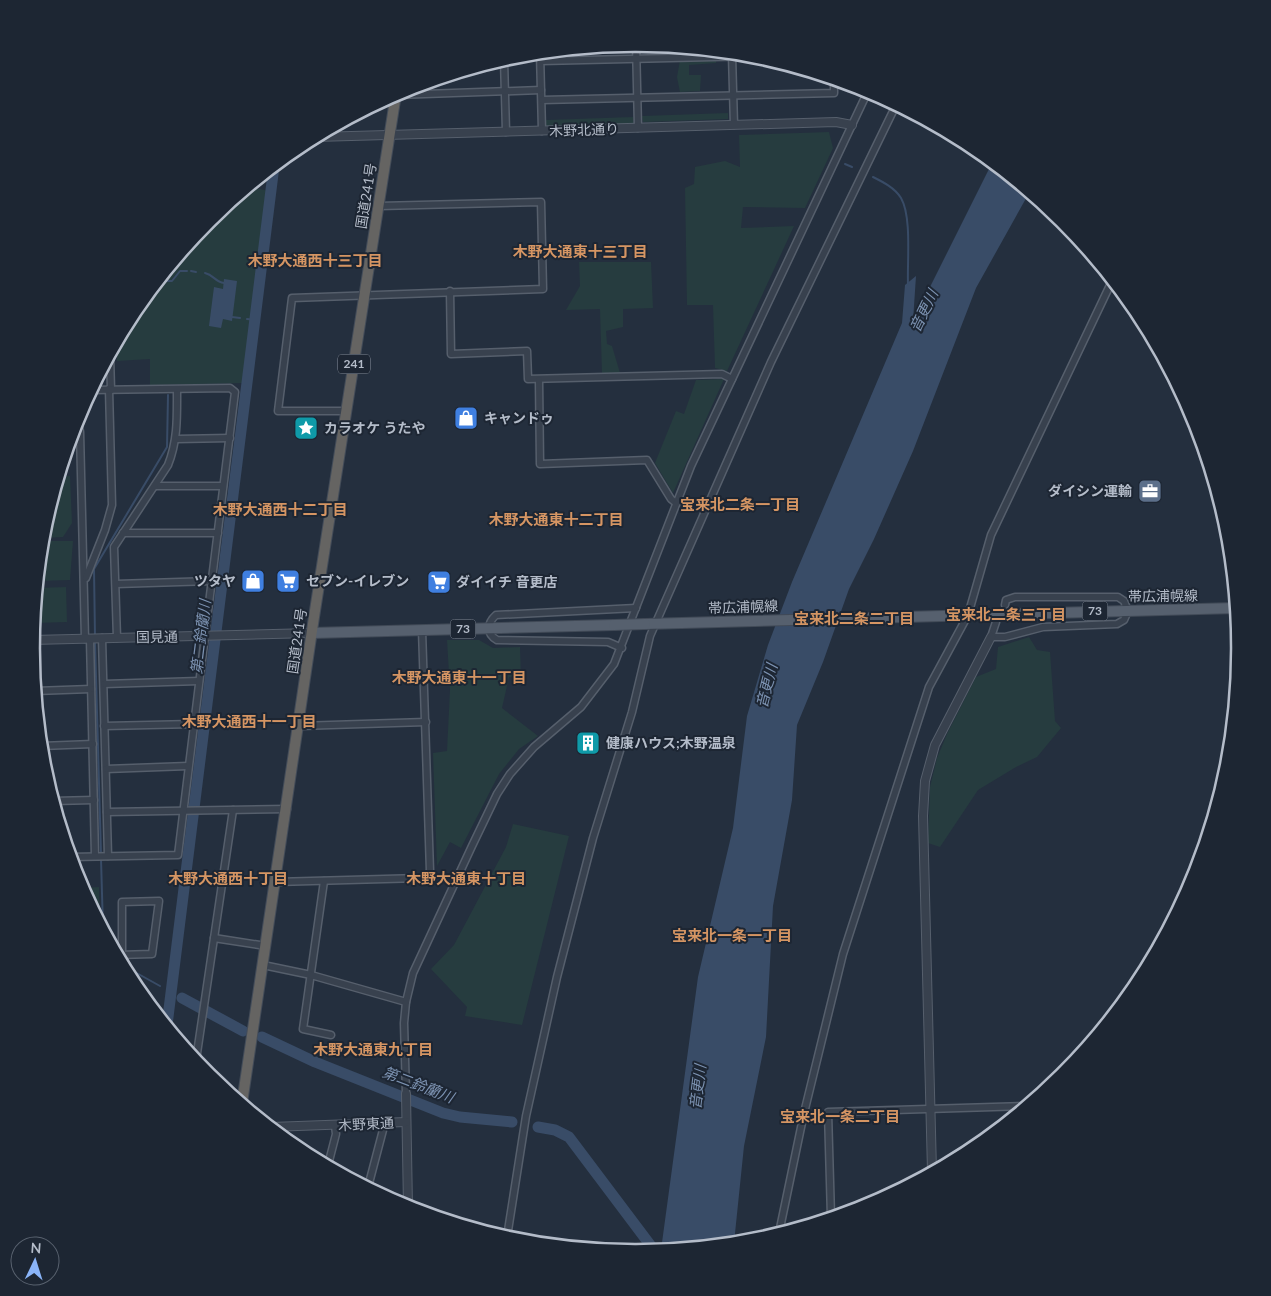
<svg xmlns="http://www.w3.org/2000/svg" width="1271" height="1296" font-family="Lato,'Noto Sans JP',sans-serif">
	<rect width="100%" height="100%" fill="#242f3e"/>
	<g fill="#263c3f">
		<path d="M 716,59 L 716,63 L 689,65 L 689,75 L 701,75 L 700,91 L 680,92 L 677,77 L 680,60 Z"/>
		<path d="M 728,113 L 728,119 L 643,122 L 642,116 Z"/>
		<path d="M 633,117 L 634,124 L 546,126 L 546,120 Z"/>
		<path d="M 829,132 L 833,148 L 805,208 L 743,207 L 741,228 L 794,226 L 727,371 L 715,368 L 713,305 L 687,305 L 685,188 L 694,184 L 695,167 L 725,161 L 740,167 L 739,135 Z"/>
		<path d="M 250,187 L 269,191 L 245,383 L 150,385 L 150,359 L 117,361 L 117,343 L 133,312 L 208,221 Z"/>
		<path d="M 579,262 L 651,262 L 653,308 L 623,309 L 623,327 L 606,331 L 607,344 L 612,346 L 620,373 L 602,374 L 600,309 L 566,310 L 580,286 Z"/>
		<path d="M 724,379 L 673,493 L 655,463 L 676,411 L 684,414 L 696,380 Z"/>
		<path d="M 70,476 L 72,523 L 63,537 L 42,538 L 59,477 Z"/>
		<path d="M 42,541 L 73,541 L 70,580 L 38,581 Z"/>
		<path d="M 66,587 L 67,622 L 34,623 L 37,588 Z"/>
		<path d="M 1029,637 L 1037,650 L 1050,652 L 1055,721 L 1061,728 L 1037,757 L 1016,767 L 978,790 L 940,847 L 928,843 L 930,787 L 937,758 L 947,734 L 976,677 L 996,669 L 998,647 Z"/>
		<path d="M 447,640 L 479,640 L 493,648 L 520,647 L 521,678 L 509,677 L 502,708 L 538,736 L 519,749 L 499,774 L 461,848 L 450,842 L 437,866 L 433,753 L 447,751 L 450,690 Z"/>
		<path d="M 513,824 L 569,836 L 522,1025 L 465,1016 L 467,1007 L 431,969 L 454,945 L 506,847 Z"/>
		<path d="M 99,887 L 100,921 L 82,888 Z"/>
	</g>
	<g fill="#394c67">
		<path d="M 992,163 L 1029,193 L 976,288 L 913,451 L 874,539 L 849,589 L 823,662 L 797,725 L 792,800 L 773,906 L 766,1037 L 744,1146 L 734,1243 L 661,1250 L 698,977 L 733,828 L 747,716 L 768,645 L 792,582 L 902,323 L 905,285 L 916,276 L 913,321 Z"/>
		<path d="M 224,279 L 237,281 L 232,321 L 223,319 L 221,328 L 209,326 L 214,287 L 223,289 Z"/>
	</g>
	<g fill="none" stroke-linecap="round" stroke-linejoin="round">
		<g stroke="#394c67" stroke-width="2">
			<path d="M 845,164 L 852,167"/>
			<path d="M 873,177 C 883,182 895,188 901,198 C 912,217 907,262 908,285"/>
			<path d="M 191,271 L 196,272"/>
			<path d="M 205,273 C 214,275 215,282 224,283"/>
			<path d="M 161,278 L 164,281 L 172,281 L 180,271 L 187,271"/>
			<path d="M 232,317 L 240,318"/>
			<path d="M 247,319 L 256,320"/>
			<path d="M 95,637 L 94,569 L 167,447 L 168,395"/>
			<path d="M 95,641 L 101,854"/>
			<path d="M 101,859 L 103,928"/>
			<path d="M 124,966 L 160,986"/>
			<path d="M 170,988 L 173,988"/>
		</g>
		<g stroke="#394c67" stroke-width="11">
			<path d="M 182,998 L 243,1031"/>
			<path d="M 167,1025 L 274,166"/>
			<path d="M 262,1037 L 315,1062 L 443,1113 L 460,1117 L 512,1122"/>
			<path d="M 538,1127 L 555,1130 L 569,1137 L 654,1250"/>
		</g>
		<g stroke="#565f6c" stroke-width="9">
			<g id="minor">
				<path d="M 636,44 L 638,128"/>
				<path d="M 540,53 L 542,131"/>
				<path d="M 732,55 L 734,125"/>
				<path d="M 504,59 L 506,132"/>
				<path d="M 541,61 L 756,56"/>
				<path d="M 396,95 L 541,90"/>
				<path d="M 542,100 L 834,93 L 834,80"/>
				<path d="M 450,291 L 451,354 L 527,351 L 528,379 L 722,374 L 732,379"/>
				<path d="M 110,355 L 111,390"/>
				<path d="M 539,380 L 540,464 L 647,460 L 671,499 L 676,503"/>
				<path d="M 346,411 L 278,411 L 292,298 L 543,289 L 541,202 L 379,206"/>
				<path d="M 77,417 L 80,432 L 85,639"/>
				<path d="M 177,439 L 230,438"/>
				<path d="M 155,486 L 223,486"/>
				<path d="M 123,533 L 218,533"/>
				<path d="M 86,578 L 105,530 L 112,505 L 109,389"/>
				<path d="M 116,584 L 212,581"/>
				<path d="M 996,622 L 991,637 L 1005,637 L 1043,627 L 1117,624 L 1124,620 L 1128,611 L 1124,601 L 1118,597 L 1015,597 L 1006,600 L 1005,605"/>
				<path d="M 102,638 L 108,856"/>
				<path d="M 117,638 L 114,547 L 168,465 C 178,440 177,416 177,390"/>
				<path d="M 90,639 L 95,856"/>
				<path d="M 622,648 L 608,642 L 497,640 C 486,634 487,623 496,615 L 636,608"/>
				<path d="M 104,684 L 199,681"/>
				<path d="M 35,691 L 91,689"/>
				<path d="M 104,726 L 194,724"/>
				<path d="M 299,726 L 426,722"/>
				<path d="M 41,746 L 93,744"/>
				<path d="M 106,769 L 188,766"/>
				<path d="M 53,801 L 94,800"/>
				<path d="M 107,812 L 287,809"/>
				<path d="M 70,857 L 178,855 L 235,392 L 230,388 L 92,390"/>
				<path d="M 324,881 L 303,1029 L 331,1035"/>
				<path d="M 275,882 L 421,878 L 427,875 L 430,871 L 422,630"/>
				<path d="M 214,938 L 266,946"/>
				<path d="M 118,955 L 152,954 L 159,901 L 122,902 L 122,954"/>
				<path d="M 263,965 L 311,975 L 406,1002"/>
				<path d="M 196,1060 L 233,810"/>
				<path d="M 406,1094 L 404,1023 L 406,1002 L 413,973 L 472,846 L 497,794 L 510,774 L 534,747 L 581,707 L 614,664 L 691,466 L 868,91"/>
				<path d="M 328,1165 L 336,1134 L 335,1126"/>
				<path d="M 368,1187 L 383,1130 L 382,1124"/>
				<path d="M 831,1217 L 828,1112 L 1025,1106"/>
				<path d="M 779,1233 L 804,1113 L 843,954 L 929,687 L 968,615 L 991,535 L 1112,281"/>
				<path d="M 507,1237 L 526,1116 L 557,977 L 593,838 L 632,712 L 650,636 L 771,362 L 896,105"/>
			</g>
		</g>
		<g stroke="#565f6c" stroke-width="10">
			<g id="tertiary">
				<path d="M 316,137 L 836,122 L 852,125"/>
				<path d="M 32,640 L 312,633"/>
				<path d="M 406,1094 L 408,1207"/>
				<path d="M 271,1127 L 406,1122"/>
				<path d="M 932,1171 L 923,816 L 925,781 L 935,745 L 991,637"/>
			</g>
		</g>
		<g stroke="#414a57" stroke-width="12">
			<g id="primary">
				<path d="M 645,624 L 1236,608"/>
				<path d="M 312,633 L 614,625"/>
			</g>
		</g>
		<g stroke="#434c59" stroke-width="12">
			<path id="trunk" d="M 242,1103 L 314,617 L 396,94"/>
		</g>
		<use href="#minor" stroke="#38414e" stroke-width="6"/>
		<use href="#tertiary" stroke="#38414e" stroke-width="8"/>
		<use href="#primary" stroke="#56606e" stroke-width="10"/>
		<use href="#trunk" stroke="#656462" stroke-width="10"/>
		<g stroke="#414a57" stroke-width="12" stroke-linecap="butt">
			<path id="primary-bridge" d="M 614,625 L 645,624"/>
		</g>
		<use href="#primary-bridge" stroke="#56606e" stroke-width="10"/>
	</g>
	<defs>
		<g id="shop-square" transform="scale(1.25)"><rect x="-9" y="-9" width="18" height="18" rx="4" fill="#3f7fe0" stroke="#1d2633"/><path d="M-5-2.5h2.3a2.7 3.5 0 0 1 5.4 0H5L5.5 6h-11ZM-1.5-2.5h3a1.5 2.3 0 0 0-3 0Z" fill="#fff"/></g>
		<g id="sight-square" transform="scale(1.25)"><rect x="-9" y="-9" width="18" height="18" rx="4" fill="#0f9aa8" stroke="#1d2633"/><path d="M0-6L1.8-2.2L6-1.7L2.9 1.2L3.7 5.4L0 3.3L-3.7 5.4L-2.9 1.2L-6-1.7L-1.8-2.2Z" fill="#fff"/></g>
		<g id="office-square" transform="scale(1.25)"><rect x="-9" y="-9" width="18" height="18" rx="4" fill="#5c6f8a" stroke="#1d2633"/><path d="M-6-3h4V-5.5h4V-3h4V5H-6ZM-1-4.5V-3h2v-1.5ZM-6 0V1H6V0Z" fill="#fff"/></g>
		<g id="supermarket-square" transform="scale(1.25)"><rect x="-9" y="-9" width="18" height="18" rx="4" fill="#3f7fe0" stroke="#1d2633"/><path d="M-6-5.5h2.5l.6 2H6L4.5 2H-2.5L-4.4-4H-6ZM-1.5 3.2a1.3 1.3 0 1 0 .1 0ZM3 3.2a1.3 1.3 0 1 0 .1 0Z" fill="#fff"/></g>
		<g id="building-square" transform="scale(1.25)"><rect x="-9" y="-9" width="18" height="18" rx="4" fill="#0f9aa8" stroke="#1d2633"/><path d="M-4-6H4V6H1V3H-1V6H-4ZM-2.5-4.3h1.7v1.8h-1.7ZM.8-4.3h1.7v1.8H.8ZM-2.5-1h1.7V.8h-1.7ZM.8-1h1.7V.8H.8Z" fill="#fff"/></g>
	</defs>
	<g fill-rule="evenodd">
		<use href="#shop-square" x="466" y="418"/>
		<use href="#sight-square" x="306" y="428"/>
		<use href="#office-square" x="1150" y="491"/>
		<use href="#shop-square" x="253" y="581"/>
		<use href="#supermarket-square" x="288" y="581"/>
		<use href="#supermarket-square" x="439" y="582"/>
		<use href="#building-square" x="588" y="743"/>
	</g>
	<g text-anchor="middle" stroke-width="4" stroke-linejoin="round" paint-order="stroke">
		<g fill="#1d2633" stroke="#878f9c" stroke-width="1">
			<rect x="338" y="354.5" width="32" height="19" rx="4"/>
			<rect x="1082.5" y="601.5" width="25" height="19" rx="4"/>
			<rect x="450.5" y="619.5" width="25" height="19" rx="4"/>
		</g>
		<g font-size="12" font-weight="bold" fill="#b4bcc9">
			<text x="354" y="368">241</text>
			<text x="1095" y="615">73</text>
			<text x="463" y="633">73</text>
		</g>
		<g font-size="14" fill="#b4bcc9" stroke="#1d2633">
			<text transform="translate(584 130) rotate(-2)" y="5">木野北通り</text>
			<text transform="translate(366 196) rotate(-81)" y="5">国道241号</text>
			<text transform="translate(1163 596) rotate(-1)" y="5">帯広浦幌線</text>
			<text transform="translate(743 607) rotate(-2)" y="5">帯広浦幌線</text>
			<text transform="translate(157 637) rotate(-1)" y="5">国見通</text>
			<text transform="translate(297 641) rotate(-82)" y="5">国道241号</text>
			<text transform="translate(366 1124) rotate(-3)" y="5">木野東通</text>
		</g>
		<g font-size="14" font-weight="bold" fill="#b4bcc9" stroke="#1d2633" text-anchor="start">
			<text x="484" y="423">キャンドゥ</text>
			<text x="324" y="433">カラオケ うたや</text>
			<text x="1132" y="496" text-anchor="end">ダイシン運輸</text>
			<text x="236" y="586" text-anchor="end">ツタヤ</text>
			<text x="306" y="586">セブン-イレブン</text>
			<text x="456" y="587">ダイイチ 音更店</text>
			<text x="606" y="748">健康ハウス;木野温泉</text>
		</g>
		<g font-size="15" font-weight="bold" fill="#d59563" stroke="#1d2633">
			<text x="580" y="257">木野大通東十三丁目</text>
			<text x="315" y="266">木野大通西十三丁目</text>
			<text x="740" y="510">宝来北二条一丁目</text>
			<text x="280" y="515">木野大通西十二丁目</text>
			<text x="556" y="525">木野大通東十二丁目</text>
			<text x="1006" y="620">宝来北二条三丁目</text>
			<text x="854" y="624">宝来北二条二丁目</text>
			<text x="459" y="683">木野大通東十一丁目</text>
			<text x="249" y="727">木野大通西十一丁目</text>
			<text x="228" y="884">木野大通西十丁目</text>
			<text x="466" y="884">木野大通東十丁目</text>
			<text x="732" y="941">宝来北一条一丁目</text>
			<text x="373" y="1055">木野大通東九丁目</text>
			<text x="840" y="1122">宝来北一条二丁目</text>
		</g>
		<g font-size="15" font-style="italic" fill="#7c92b1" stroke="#1d2633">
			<text transform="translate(924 311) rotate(-64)" y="5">音更川</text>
			<text transform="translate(201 637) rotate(-83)" y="5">第二鈴蘭川</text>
			<text transform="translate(767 686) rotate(-76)" y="5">音更川</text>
			<text transform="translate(418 1085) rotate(21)" y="5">第二鈴蘭川</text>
			<text transform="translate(698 1087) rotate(-83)" y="5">音更川</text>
		</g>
	</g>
	<path d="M0 0H1271V1296H0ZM635 52H636A595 595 0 0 1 1231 647V649A595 595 0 0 1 636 1244H635A595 595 0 0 1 40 649V647A595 595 0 0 1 635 52Z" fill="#1d2633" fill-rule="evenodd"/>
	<path fill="none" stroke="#b4bcc9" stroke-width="2.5" d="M635 52H636A595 595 0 0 1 1231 647V649A595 595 0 0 1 636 1244H635A595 595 0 0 1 40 649V647A595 595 0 0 1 635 52Z"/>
	<g transform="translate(35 1261) rotate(4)"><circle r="24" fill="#1d2633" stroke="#59626f"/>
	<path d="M0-4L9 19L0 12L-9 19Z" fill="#8ab4f8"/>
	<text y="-8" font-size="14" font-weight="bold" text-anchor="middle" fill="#b4bcc9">N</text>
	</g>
</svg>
